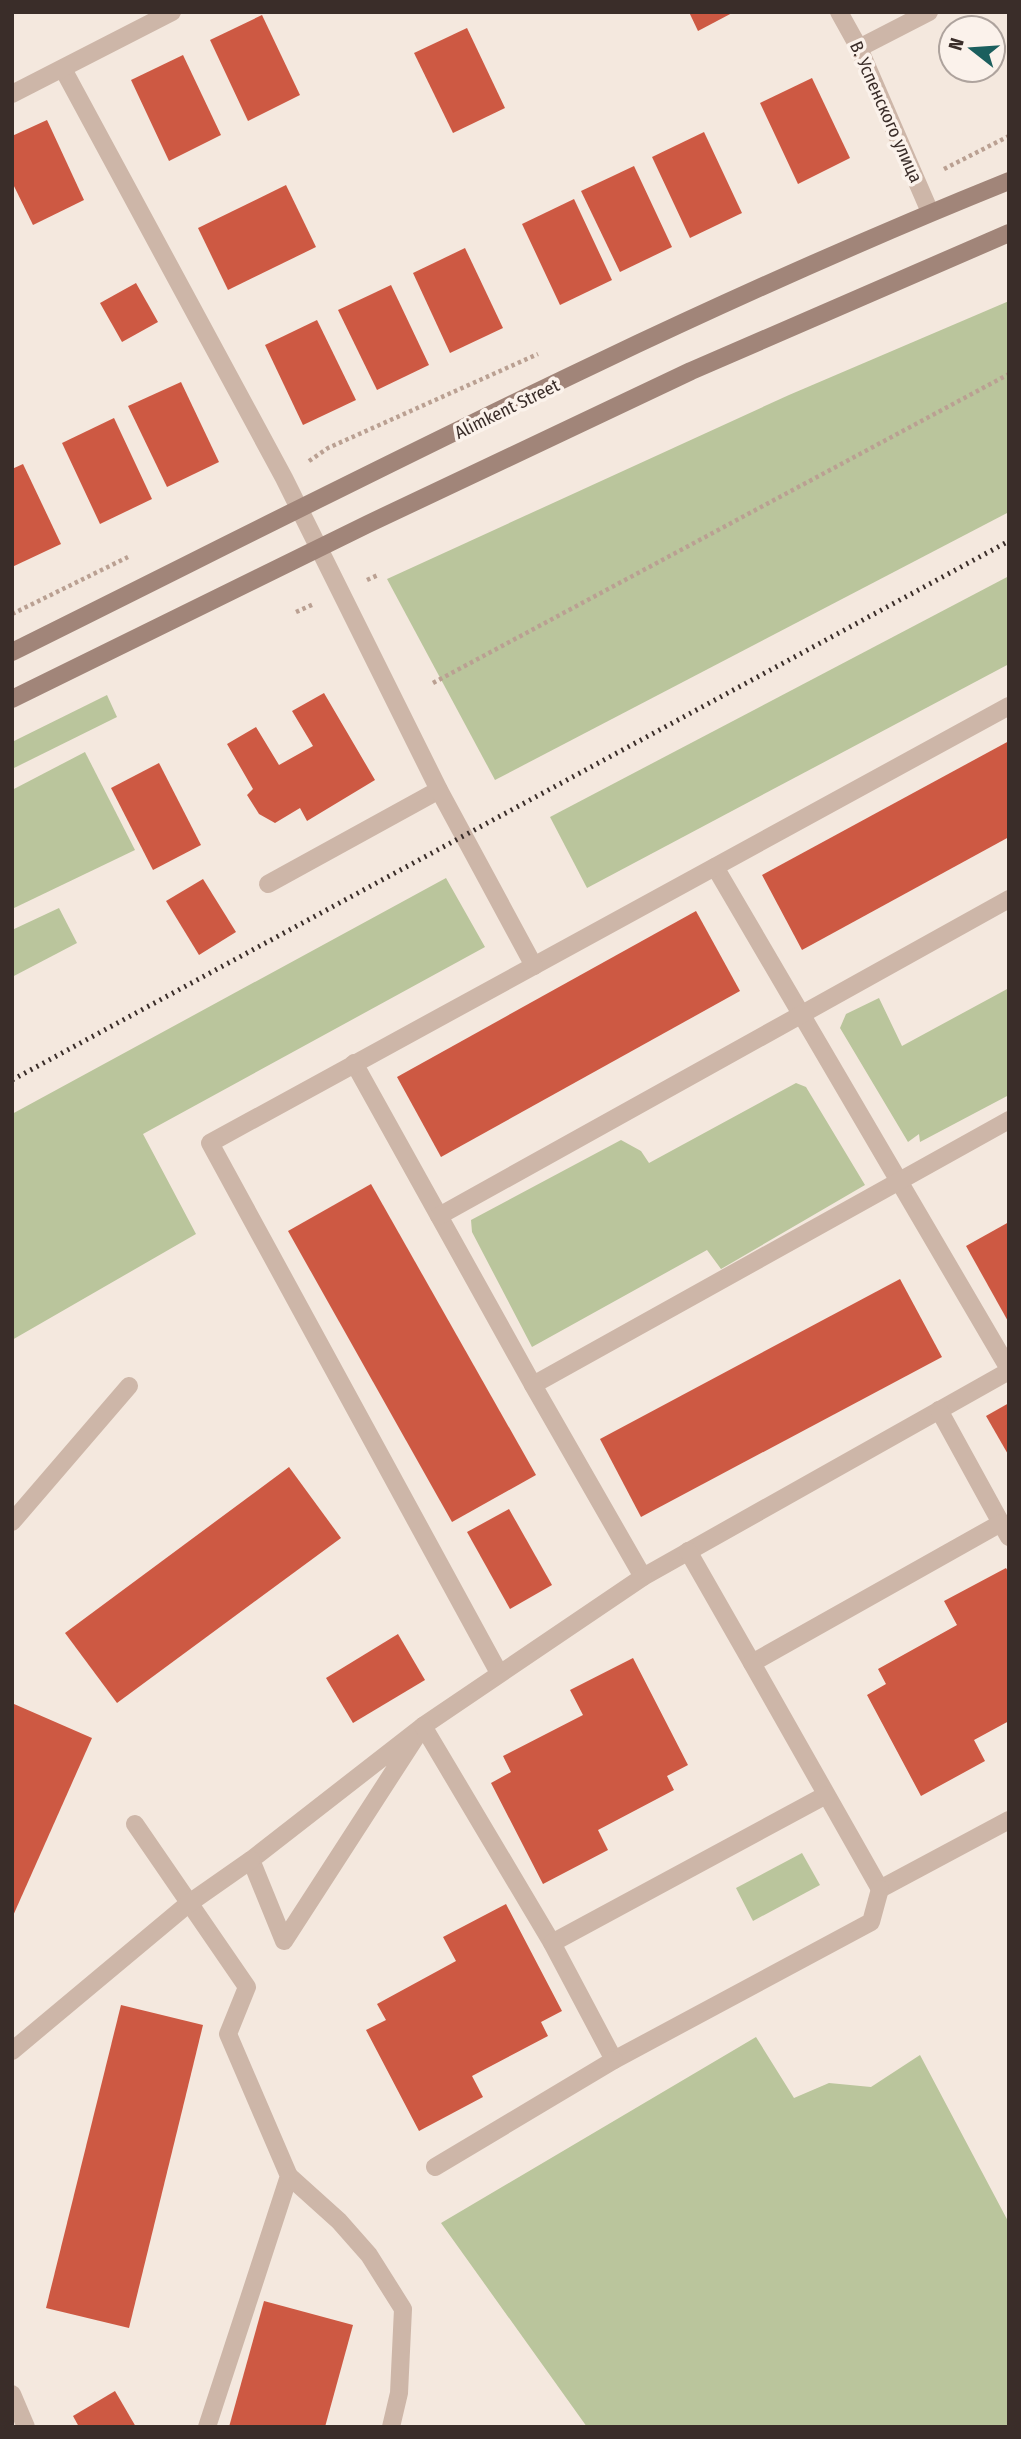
<svg xmlns="http://www.w3.org/2000/svg" width="1021" height="2439" font-family="'Fira Sans Condensed',sans-serif">
	<rect width="100%" height="100%" fill="#f4e8de"/>
	<g fill="#bac59c">
		<path d="M 1009,301 L 1009,512 L 495,780 L 387,579 L 789,395 Z"/>
		<path d="M 1009,576 L 1009,664 L 587,888 L 550,817 Z"/>
		<path d="M 107,695 L 117,717 L 12,769 L 12,742 Z"/>
		<path d="M 85,752 L 135,850 L 12,909 L 12,790 Z"/>
		<path d="M 446,878 L 485,947 L 143,1134 L 196,1234 L 12,1340 L 12,1114 Z"/>
		<path d="M 59,908 L 77,943 L 12,977 L 12,930 Z"/>
		<path d="M 1009,988 L 1009,1095 L 920,1142 L 919,1134 L 908,1142 L 840,1028 L 846,1014 L 879,998 L 902,1046 Z"/>
		<path d="M 796,1083 L 806,1087 L 865,1185 L 721,1269 L 707,1250 L 532,1347 L 472,1232 L 471,1220 L 621,1140 L 641,1151 L 649,1163 Z"/>
		<path d="M 802,1853 L 820,1885 L 753,1921 L 736,1888 Z"/>
		<path d="M 756,2037 L 794,2098 L 829,2083 L 871,2087 L 920,2055 L 1009,2223 L 1009,2427 L 587,2427 L 441,2223 Z"/>
	</g>
	<g fill="#cd5943">
		<path d="M 689,12 L 734,12 L 698,31 Z"/>
		<path d="M 262,15 L 300,95 L 248,121 L 210,40 Z"/>
		<path d="M 467,28 L 505,108 L 453,133 L 414,53 Z"/>
		<path d="M 183,55 L 221,135 L 169,161 L 131,80 Z"/>
		<path d="M 812,78 L 850,158 L 798,184 L 760,103 Z"/>
		<path d="M 47,120 L 84,200 L 33,225 L 12,182 L 12,136 Z"/>
		<path d="M 704,132 L 742,213 L 690,238 L 652,157 Z"/>
		<path d="M 634,166 L 672,247 L 620,272 L 581,191 Z"/>
		<path d="M 286,185 L 316,247 L 228,290 L 198,228 Z"/>
		<path d="M 574,199 L 612,280 L 560,305 L 522,224 Z"/>
		<path d="M 465,248 L 503,328 L 450,353 L 413,273 Z"/>
		<path d="M 136,283 L 158,322 L 122,342 L 100,303 Z"/>
		<path d="M 391,285 L 429,365 L 377,390 L 338,310 Z"/>
		<path d="M 317,320 L 356,400 L 303,425 L 265,345 Z"/>
		<path d="M 181,382 L 219,462 L 167,487 L 128,406 Z"/>
		<path d="M 114,418 L 152,499 L 100,524 L 62,443 Z"/>
		<path d="M 23,464 L 61,544 L 12,567 L 12,469 Z"/>
		<path d="M 324,693 L 375,780 L 307,821 L 300,808 L 275,823 L 259,814 L 247,795 L 253,789 L 227,744 L 256,727 L 279,765 L 313,746 L 292,711 Z"/>
		<path d="M 1009,741 L 1009,837 L 802,950 L 762,875 Z"/>
		<path d="M 159,763 L 201,845 L 153,870 L 111,788 Z"/>
		<path d="M 203,879 L 236,932 L 199,955 L 166,901 Z"/>
		<path d="M 696,911 L 740,991 L 441,1157 L 397,1077 Z"/>
		<path d="M 371,1184 L 536,1475 L 452,1522 L 288,1231 Z"/>
		<path d="M 1009,1222 L 1009,1323 L 966,1246 Z"/>
		<path d="M 900,1279 L 942,1357 L 641,1517 L 600,1439 Z"/>
		<path d="M 1009,1403 L 1009,1456 L 986,1416 Z"/>
		<path d="M 289,1467 L 341,1538 L 117,1703 L 65,1633 Z"/>
		<path d="M 509,1509 L 552,1585 L 510,1609 L 467,1532 Z"/>
		<path d="M 1006,1568 L 1009,1573 L 1009,1721 L 974,1740 L 985,1761 L 921,1796 L 867,1695 L 886,1684 L 878,1669 L 957,1625 L 944,1601 Z"/>
		<path d="M 398,1634 L 425,1680 L 353,1723 L 326,1678 Z"/>
		<path d="M 633,1658 L 688,1765 L 667,1776 L 674,1790 L 598,1830 L 608,1850 L 543,1884 L 491,1783 L 511,1772 L 503,1756 L 583,1715 L 570,1690 Z"/>
		<path d="M 14,1704 L 92,1738 L 12,1918 L 12,1708 Z"/>
		<path d="M 506,1904 L 562,2011 L 541,2022 L 548,2036 L 472,2076 L 483,2097 L 419,2131 L 366,2030 L 386,2020 L 377,2004 L 456,1961 L 443,1937 Z"/>
		<path d="M 121,2005 L 203,2025 L 129,2328 L 46,2308 Z"/>
		<path d="M 264,2301 L 353,2325 L 325,2427 L 229,2427 Z"/>
		<path d="M 115,2391 L 136,2427 L 79,2427 L 73,2416 Z"/>
	</g>
	<g fill="none" stroke-linecap="round" stroke-linejoin="round">
		<g stroke="#baa092" stroke-width="4.5" stroke-dasharray="3.5 3.5" stroke-linecap="butt">
			<path d="M 944,169 L 1009,136"/>
			<path d="M 309,461 L 328,448 L 538,354"/>
			<path d="M 367,580 L 378,575"/>
			<path d="M 296,612 L 314,604"/>
			<path d="M 12,614 L 128,557"/>
			<path d="M 433,683 L 1009,374"/>
		</g>
		<g stroke="#cdb6a8" stroke-width="18">
			<path d="M 715,867 L 1009,1369"/>
			<path d="M 268,884 L 439,790"/>
			<path d="M 354,1063 L 533,1385 L 1009,1120"/>
			<path d="M 439,1216 L 1009,899"/>
			<path d="M 533,1385 L 643,1577 L 1009,1371"/>
			<path d="M 939,1410 L 1001,1523"/>
			<path d="M 12,1522 L 129,1386"/>
			<path d="M 688,1551 L 752,1663 L 1001,1523 L 1009,1537"/>
			<path d="M 752,1663 L 880,1889 L 1009,1820"/>
			<path d="M 499,1673 L 210,1143 L 1009,706"/>
			<path d="M 423,1726 L 284,1941 L 251,1860 L 423,1726 L 643,1577"/>
			<path d="M 423,1726 L 552,1943"/>
			<path d="M 826,1795 L 552,1943 L 614,2060 L 871,1922 L 880,1889"/>
			<path d="M 135,1824 L 247,1987 L 228,2034 L 289,2176 L 207,2427"/>
			<path d="M 12,2051 L 188,1904 L 251,1860"/>
			<path d="M 435,2167 L 614,2060"/>
			<path d="M 289,2176 L 339,2221 L 369,2255 L 403,2309 L 399,2393 L 391,2427"/>
		</g>
		<g stroke="#cdb6a8" stroke-width="18">
			<path d="M 839,12 L 859,48 L 930,212"/>
			<path d="M 859,48 L 929,12"/>
			<path d="M 63,69 L 284,478 L 439,790 L 534,966"/>
			<path d="M 12,94 L 172,12"/>
			<path d="M 12,2394 L 26,2427"/>
		</g>
		<g stroke="#a18579" stroke-width="18">
			<path d="M 12,652 C 341,489 668,318 1009,181"/>
			<path d="M 12,699 L 368,524 L 691,371 L 1009,233"/>
		</g>
		<path stroke="#3a2d29" stroke-width="5" stroke-dasharray="2 5" stroke-linecap="butt" d="M 12,1080 L 1009,541"/>
	</g>
	<g text-anchor="middle" stroke-width="7" stroke-linejoin="round" paint-order="stroke">
		<g font-size="18" fill="#3a2d29" stroke="#fbf2eb">
			<text transform="translate(886 112) rotate(66)" y="6">В. Успенского улица</text>
			<text transform="translate(507 409) rotate(-26)" y="6">Alimkent Street</text>
		</g>
	</g>
	<rect width="1021" height="2439" fill="none" stroke="#3a2d29" stroke-width="28"/>
	<g transform="translate(972 49) rotate(287)"><circle r="33" fill="#fbf2eb" stroke="#aea39d" stroke-width="2"/>
	<path d="M0-5L12 26L0 18L-12 26Z" fill="#1b5f5e"/>
	<text y="-10" font-size="19" font-weight="bold" text-anchor="middle" fill="#3a2d29">N</text>
	</g>
</svg>
